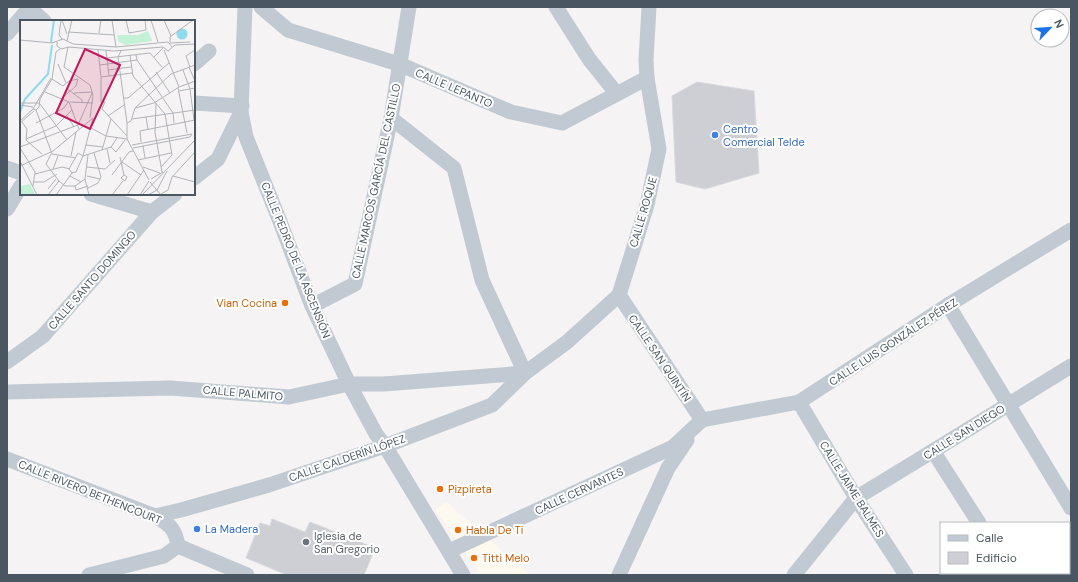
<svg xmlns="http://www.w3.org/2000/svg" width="1078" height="582" font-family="'DM Sans',sans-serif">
	<rect width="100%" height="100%" fill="#f5f3f3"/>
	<path fill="#fdf9ef" d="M 446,502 L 530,575 L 481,575 L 435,510 Z"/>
	<g fill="#cdcfd5" stroke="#d7d9de">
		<path d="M 697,82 L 754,91 L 759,173 L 705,189 L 676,182 L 672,96 Z"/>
		<path d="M 272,519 L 305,532 L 310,522 L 375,548 L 364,575 L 287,575 L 246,558 L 260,523 L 270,526 Z"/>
	</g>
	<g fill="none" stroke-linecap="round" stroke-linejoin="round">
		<g stroke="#c1cad2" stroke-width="15">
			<path d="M 28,7 L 44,21"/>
			<path d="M 261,7 L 288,30 L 399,64 L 511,112 L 562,123 L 647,78"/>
			<path d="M 556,7 L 589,59 L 617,94"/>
			<path d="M 7,34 L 29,8"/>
			<path d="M 194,64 L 209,51"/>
			<path d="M 194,103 L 242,106"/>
			<path d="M 241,112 L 246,137 L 279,219 L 312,306 L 349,384 L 376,434 L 385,446 L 463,575"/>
			<path d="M 391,118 L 454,168 L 482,280 L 525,373"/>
			<path d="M 7,168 L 21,173"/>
			<path d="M 194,178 L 218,159 L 241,112 L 245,7"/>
			<path d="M 91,194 L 152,212"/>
			<path d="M 7,209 L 21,186"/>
			<path d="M 619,295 L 702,420"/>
			<path d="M 948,305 L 1071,508"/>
			<path d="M 312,306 L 355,284 L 391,118 L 409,7"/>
			<path d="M 7,362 L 43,336 L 152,212 L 175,194"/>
			<path d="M 7,392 L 170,388 L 289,397 L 349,384 L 384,384 L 525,373"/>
			<path d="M 799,402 L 856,498 L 906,575"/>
			<path d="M 702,420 L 799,402 L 948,305 L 1071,230"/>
			<path d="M 933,451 L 979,523"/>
			<path d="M 7,459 L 155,516 C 169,524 176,529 178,546"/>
			<path d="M 155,516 L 181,510 L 269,485 L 385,446 L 492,405 L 525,373 L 567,342 L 619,295 L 647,205 L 659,149 L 647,78 L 646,60 L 649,7"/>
			<path d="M 178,546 L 247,575"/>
			<path d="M 449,551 L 673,447 L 702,420"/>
			<path d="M 1010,573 L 1011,575"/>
			<path d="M 89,575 L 164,556 L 178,546"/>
			<path d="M 619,575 L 668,468 L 687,440"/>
			<path d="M 794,575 L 856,498 L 933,451 L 1071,366"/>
		</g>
	</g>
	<g fill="#3f7fe0" stroke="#fff" stroke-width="1.5">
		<circle cx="715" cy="135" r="4"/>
		<circle cx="197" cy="529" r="4"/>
	</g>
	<g fill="#e8710a" stroke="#fff" stroke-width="1.5">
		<circle cx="285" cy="303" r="4"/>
		<circle cx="440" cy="489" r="4"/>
		<circle cx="458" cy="530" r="4"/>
		<circle cx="474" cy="558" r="4"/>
	</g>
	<circle fill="#6b7280" stroke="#fff" stroke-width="1.5" cx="306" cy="542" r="4"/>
	<g text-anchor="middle" stroke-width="4" stroke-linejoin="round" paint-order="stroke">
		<g font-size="11" fill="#4a5661" stroke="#fff">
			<text transform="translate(454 88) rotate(23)" y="4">CALLE LEPANTO</text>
			<text transform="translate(376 181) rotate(-78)" y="4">CALLE MARCOS GARCÍA DEL CASTILLO</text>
			<text transform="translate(643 212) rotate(-74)" y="4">CALLE ROQUE</text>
			<text transform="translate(296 260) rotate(68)" y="4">CALLE PEDRO DE LA ASCENSIÓN</text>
			<text transform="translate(92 280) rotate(-49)" y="4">CALLE SANTO DOMINGO</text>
			<text transform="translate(893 342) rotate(-33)" y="4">CALLE LUIS GONZÁLEZ PÉREZ</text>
			<text transform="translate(660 358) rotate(56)" y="4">CALLE SAN QUINTÍN</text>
			<text transform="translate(243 393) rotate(5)" y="4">CALLE PALMITO</text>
			<text transform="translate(964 432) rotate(-32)" y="4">CALLE SAN DIEGO</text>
			<text transform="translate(347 458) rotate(-19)" y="4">CALLE CALDERÍN LÓPEZ</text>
			<text transform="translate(852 489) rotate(58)" y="4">CALLE JAIME BALMES</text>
			<text transform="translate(579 491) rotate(-25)" y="4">CALLE CERVANTES</text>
			<text transform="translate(90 492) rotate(22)" y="4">CALLE RIVERO BETHENCOURT</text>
		</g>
		<g font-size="11" fill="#366cbe" stroke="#fff" text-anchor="start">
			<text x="723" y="133">Centro<tspan x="723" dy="13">Comercial Telde</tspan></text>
			<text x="205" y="533">La Madera</text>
		</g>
		<g font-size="11" fill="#c56008" stroke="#fff" text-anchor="start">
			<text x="277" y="307" text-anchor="end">Vian Cocina</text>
			<text x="448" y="493">Pizpireta</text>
			<text x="466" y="534">Habla De Ti</text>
			<text x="482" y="562">Titti Melo</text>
		</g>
		<g font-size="11" fill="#5b616d" stroke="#fff" text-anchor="start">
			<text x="314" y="540">Iglesia de<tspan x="314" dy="13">San Gregorio</tspan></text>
		</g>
	</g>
	<g transform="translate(20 20)">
		<rect width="175" height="175" fill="#f5f3f3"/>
		<path d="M 128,11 L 132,21 L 105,25 L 98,21 L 97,15 L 118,15 ZM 10,164 L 15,175 L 0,175 L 0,166 Z" fill="#c3f1d5"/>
		<path d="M156.5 14a5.5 5.5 0 1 1 11 0a5.5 5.5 0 1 1-11 0Z" fill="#90daee"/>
		<path fill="none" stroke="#90daee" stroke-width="2" d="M 31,22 L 34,0M 0,92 L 5,79 L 28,54 L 32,25"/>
		<path fill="none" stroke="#b1b4b9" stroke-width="1" d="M 41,0 L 39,15 L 42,19M 42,0 L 47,14M 67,0 L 80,0M 92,0 L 96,27M 106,0 L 109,13 L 126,10 L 125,0M 131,0 L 138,22M 144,0 L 151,16M 48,12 L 95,15M 79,13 L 81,0M 0,20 L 33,23M 47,21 L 52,0M 37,22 L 37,26 L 41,29 L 49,27 L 94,31 L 143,27M 150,22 L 150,17 L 173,0M 32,23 L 43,19 L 53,24 L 96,27 L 148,22 L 152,27M 150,23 L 170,22M 48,27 L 44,47 L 70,65 L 73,75 L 70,98M 143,27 L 148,31 L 155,25 L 175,24M 78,30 L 81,57 L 81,82 L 85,82 L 82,89 L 107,116M 144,30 L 159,67M 86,31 L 89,56M 101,31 L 98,37 L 107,103 L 107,119 L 129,160M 130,33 L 142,47M 110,35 L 113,56 L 145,94 L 152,135 L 141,147M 116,35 L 117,40 L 153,93 L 154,103M 134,37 L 143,28M 87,38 L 130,33M 38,44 L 46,63M 80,45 L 117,40M 169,47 L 175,61M 170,47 L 166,36 L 175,30M 88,50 L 111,47M 163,50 L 170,69 L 174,100M 136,52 L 150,73M 81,57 L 112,53M 32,59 L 43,66 L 49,61 L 58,59M 159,67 L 175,61M 46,68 L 62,80 L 62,83M 158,68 L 167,113M 159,71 L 175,68M 25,72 L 49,82 L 59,109M 54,73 L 72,72M 42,78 L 56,66 L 58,59M 103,78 L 108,78 L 149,43M 50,82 L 73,83M 0,83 L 20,83M 136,83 L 135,112 L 142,152M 20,84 L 47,120M 0,85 L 13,87M 115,88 L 134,83 L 159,67M 13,89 L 16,90 L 19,87 L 20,79 L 32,59 L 36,32 L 40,29M 13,89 L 31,58M 16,90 L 32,134 L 56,138M 47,96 L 54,107M 88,96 L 104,85M 126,97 L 128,109M 112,99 L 175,90M 0,101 L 13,89M 2,102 L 7,109 L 6,120 L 22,134M 0,103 L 14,91M 16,103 L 44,88 L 48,82M 107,103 L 111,101 L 115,88 L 151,54 L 175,45M 58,105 L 72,73M 71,108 L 86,116 L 107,119M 6,119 L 36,106 L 52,90M 121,122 L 120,111 L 175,100M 66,125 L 83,127M 112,125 L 172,114 L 170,117 L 113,128M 123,126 L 125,138M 0,127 L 58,105M 91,127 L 96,132 L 105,120M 0,128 L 15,152 L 13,166M 87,129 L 90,143M 82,130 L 91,99M 31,134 L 26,144 L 39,161 L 45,166 L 55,166 L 65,159M 68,135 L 65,159 L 69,175M 51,136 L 56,112M 63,136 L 91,127 L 97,118M 100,137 L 104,155 L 107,157 L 105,161 L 101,158 L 104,155M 118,140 L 151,133M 0,141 L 17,175M 102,142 L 121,155M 0,146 L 33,131 L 73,98 L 63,136 L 56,152 L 52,153 L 36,175M 67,147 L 85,149 L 95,140M 123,147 L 140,153M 33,149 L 38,136M 52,153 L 49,149 L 58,133 L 63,136M 15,154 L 42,147 L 50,149M 92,155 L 109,132 L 113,131M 50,156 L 61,162M 67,156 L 80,159M 153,156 L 175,162M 131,159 L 143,152M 14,162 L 24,162 L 37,154M 130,162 L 141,175M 55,166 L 56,170 L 68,166M 68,168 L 78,163 L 81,157 L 74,133M 28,169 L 36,159M 141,174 L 148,170 L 152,157 L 175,132M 28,175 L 39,161M 92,175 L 103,161M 107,175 L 124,150M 120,175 L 129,161M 122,175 L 175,120M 128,175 L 137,170 L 147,151"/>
		<path fill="#c2185b" fill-opacity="0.15" stroke="#c2185b" stroke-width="2" d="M 65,29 L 100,45 L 70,109 L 36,93 Z"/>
		<rect width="175" height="175" fill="none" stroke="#4a5661" stroke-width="2"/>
	</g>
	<rect width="1078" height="582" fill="none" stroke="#4a5661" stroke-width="16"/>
	<rect x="940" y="522" width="130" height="52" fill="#ffffff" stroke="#b7bbc0"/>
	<rect x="948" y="535" width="20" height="6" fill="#c1cad2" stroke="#b7bbc0"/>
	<text x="976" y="542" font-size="12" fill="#4a5661">Calle</text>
	<rect x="948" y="552" width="20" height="12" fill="#cdcfd5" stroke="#b7bbc0"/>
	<text x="976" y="562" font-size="12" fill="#4a5661">Edificio</text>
	<g transform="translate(1050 28) rotate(65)"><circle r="19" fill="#ffffff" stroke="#b7bbc0"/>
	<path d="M0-3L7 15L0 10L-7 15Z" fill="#1a73e8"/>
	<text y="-6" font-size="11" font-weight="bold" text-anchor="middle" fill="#4a5661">N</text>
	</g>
</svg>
